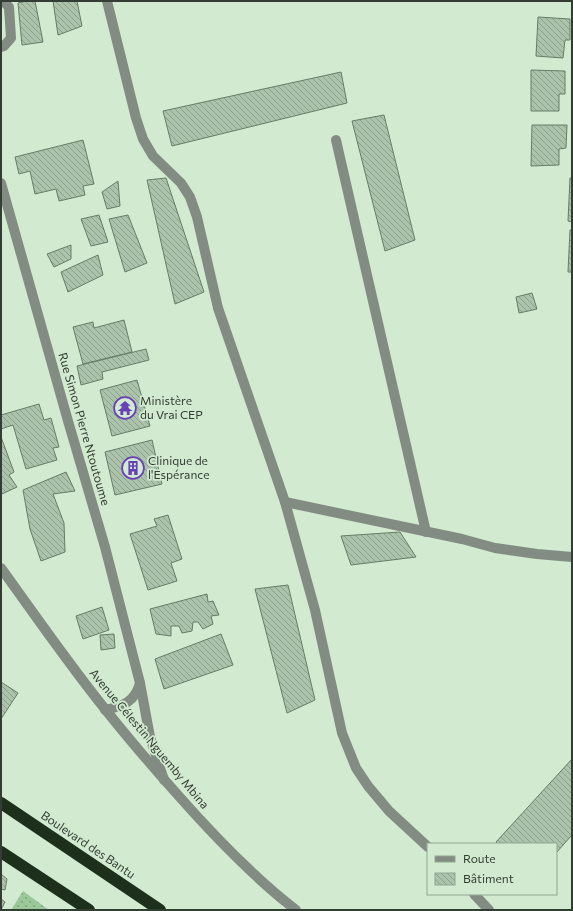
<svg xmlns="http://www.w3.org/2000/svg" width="573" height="911" font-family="Commissioner,sans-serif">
	<defs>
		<pattern id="grass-dots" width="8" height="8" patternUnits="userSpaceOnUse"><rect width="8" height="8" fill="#9bc899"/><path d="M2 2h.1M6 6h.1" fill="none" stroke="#7fa47d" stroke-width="1.8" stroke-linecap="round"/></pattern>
		<pattern id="building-back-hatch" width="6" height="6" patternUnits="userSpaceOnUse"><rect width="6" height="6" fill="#acc3ab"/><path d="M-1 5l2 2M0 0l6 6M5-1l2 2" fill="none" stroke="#8da08c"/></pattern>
	</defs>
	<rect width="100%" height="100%" fill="#d1ead0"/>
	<path fill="url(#grass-dots)" d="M 23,891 L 49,910 L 11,910 Z"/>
	<g fill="url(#building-back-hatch)" stroke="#677c66">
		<path d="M 27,1 L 35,1 L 43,42 L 22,45 L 18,3 Z"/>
		<path d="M 53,1 L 77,1 L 82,26 L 58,35 Z"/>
		<path d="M 538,17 L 570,19 L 570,40 L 565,40 L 563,58 L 536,56 Z"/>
		<path d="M 531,70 L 565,71 L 565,94 L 559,94 L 559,111 L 531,111 Z"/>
		<path d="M 341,72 L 347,103 L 172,146 L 163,111 Z"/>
		<path d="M 384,115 L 415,240 L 385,251 L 352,121 Z"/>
		<path d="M 532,125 L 567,125 L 566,148 L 559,149 L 559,165 L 531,166 Z"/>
		<path d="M 83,140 L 94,184 L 83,186 L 85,195 L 59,201 L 56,189 L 35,194 L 30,171 L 19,174 L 15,157 Z"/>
		<path d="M 166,178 L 204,292 L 175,304 L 147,180 Z"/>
		<path d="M 570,178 L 572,178 L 572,222 L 568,221 Z"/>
		<path d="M 118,181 L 120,206 L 107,209 L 102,192 Z"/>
		<path d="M 99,215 L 108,242 L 91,246 L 81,219 Z"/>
		<path d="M 128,215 L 147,263 L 125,272 L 109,219 Z"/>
		<path d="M 570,230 L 572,230 L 572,272 L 568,272 Z"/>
		<path d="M 71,245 L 71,259 L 54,267 L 47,254 Z"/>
		<path d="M 98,255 L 103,275 L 68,292 L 61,272 Z"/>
		<path d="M 532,293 L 537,309 L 519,313 L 516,297 Z"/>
		<path d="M 124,320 L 132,352 L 83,364 L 73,327 L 93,322 L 94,328 Z"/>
		<path d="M 146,349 L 149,360 L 102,372 L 103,379 L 81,385 L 77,366 Z"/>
		<path d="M 137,380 L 150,426 L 112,436 L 100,390 Z"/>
		<path d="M 39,404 L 44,420 L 51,418 L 59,447 L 53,448 L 57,460 L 26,469 L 13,425 L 1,429 L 1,415 Z"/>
		<path d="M 1,437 L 14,472 L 9,475 L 17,487 L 2,494 L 1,490 Z"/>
		<path d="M 152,440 L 162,484 L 115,495 L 105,452 Z"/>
		<path d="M 66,472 L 75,491 L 53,494 L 64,523 L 65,552 L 41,561 L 30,529 L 23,490 Z"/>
		<path d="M 168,515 L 182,559 L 171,563 L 177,581 L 148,590 L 130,534 L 157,526 L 154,519 Z"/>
		<path d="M 400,532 L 416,557 L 351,565 L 341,536 Z"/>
		<path d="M 288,585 L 315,700 L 287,713 L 255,589 Z"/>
		<path d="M 207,594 L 208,602 L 213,601 L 219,615 L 211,616 L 213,624 L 203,629 L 198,622 L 193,622 L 192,631 L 182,633 L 179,626 L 171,626 L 171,636 L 156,634 L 150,609 Z"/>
		<path d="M 102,607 L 109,630 L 83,639 L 76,616 Z"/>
		<path d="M 114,634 L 115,648 L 101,650 L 100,635 Z"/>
		<path d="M 221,634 L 233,665 L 164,689 L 155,659 Z"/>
		<path d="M 1,682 L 18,693 L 1,719 Z"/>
		<path d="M 572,759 L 572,835 L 556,853 L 556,844 L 498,844 L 496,842 Z"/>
		<path d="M 1,874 L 7,879 L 5,890 L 1,889 Z"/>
		<path d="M 1,899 L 5,902 L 1,910 Z"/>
	</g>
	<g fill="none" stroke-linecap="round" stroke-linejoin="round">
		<g stroke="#828c82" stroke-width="10">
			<path d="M 107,1 L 136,118 L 143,139 L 153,156 L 181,183 L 190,197 L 197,217 L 218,308 L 285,502 L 315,610 L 342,733 L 356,768 L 368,786 L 389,811 L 428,847"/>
			<path d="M 1,47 L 4,46 L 11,38 L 9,7 L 3,1"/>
			<path d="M 336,140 L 426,532"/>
			<path d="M 1,183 L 68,421 L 105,547 L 140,683 L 150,737 L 164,780"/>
			<path d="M 285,502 L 462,539 L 495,548 L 537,554 L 572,557"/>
			<path d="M 1,568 C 35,615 68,663 105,709 C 128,738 152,766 177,794 C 214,836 252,876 296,910"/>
			<path d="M 105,710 C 123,706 135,702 140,683"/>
			<path d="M 474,894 L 489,910"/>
		</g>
		<g stroke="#1d301c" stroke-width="12">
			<path d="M 1,803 L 160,910"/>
			<path d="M 1,852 L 89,910"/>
		</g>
	</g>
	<defs>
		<g id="temple-ring" transform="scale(1.15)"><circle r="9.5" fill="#d1ead0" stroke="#6840b8" stroke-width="1.5"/><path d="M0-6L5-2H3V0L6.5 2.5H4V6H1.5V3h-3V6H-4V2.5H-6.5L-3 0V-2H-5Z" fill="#6840b8"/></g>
		<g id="building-ring" transform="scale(1.15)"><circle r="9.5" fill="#d1ead0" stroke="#6840b8" stroke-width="1.5"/><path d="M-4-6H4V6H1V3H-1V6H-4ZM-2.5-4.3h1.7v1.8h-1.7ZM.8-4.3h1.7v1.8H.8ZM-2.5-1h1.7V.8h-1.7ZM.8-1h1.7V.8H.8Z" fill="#6840b8"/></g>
	</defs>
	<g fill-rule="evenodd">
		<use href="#temple-ring" x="125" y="408"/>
		<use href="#building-ring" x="133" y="468"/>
	</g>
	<g text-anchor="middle" stroke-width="3.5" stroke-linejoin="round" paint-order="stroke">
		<g font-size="12" fill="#343d33" stroke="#d1ead0" text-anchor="start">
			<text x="140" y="405">Ministère<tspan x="140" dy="14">du Vrai CEP</tspan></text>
			<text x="148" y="465">Clinique de<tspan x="148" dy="14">l'Espérance</tspan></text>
		</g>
		<g font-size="12" fill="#343d33" stroke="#d1ead0">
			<text transform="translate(84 429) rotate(74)" y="4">Rue Simon Pierre Ntoutoume</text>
			<text transform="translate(149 739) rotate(50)" y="4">Avenue Célestin Nguemby Mbina</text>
			<text transform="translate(88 845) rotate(34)" y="4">Boulevard des Bantu</text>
		</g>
	</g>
	<rect width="573" height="911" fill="none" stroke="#343d33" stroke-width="4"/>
	<rect x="427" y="843" width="130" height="52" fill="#d1ead0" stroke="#92a591"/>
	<rect x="435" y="856" width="20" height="6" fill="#828c82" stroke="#92a591"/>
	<text x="463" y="863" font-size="12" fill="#343d33">Route</text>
	<rect x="435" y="873" width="20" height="12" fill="url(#building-back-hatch)" stroke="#92a591"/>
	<text x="463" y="883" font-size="12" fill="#343d33">Bâtiment</text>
</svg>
